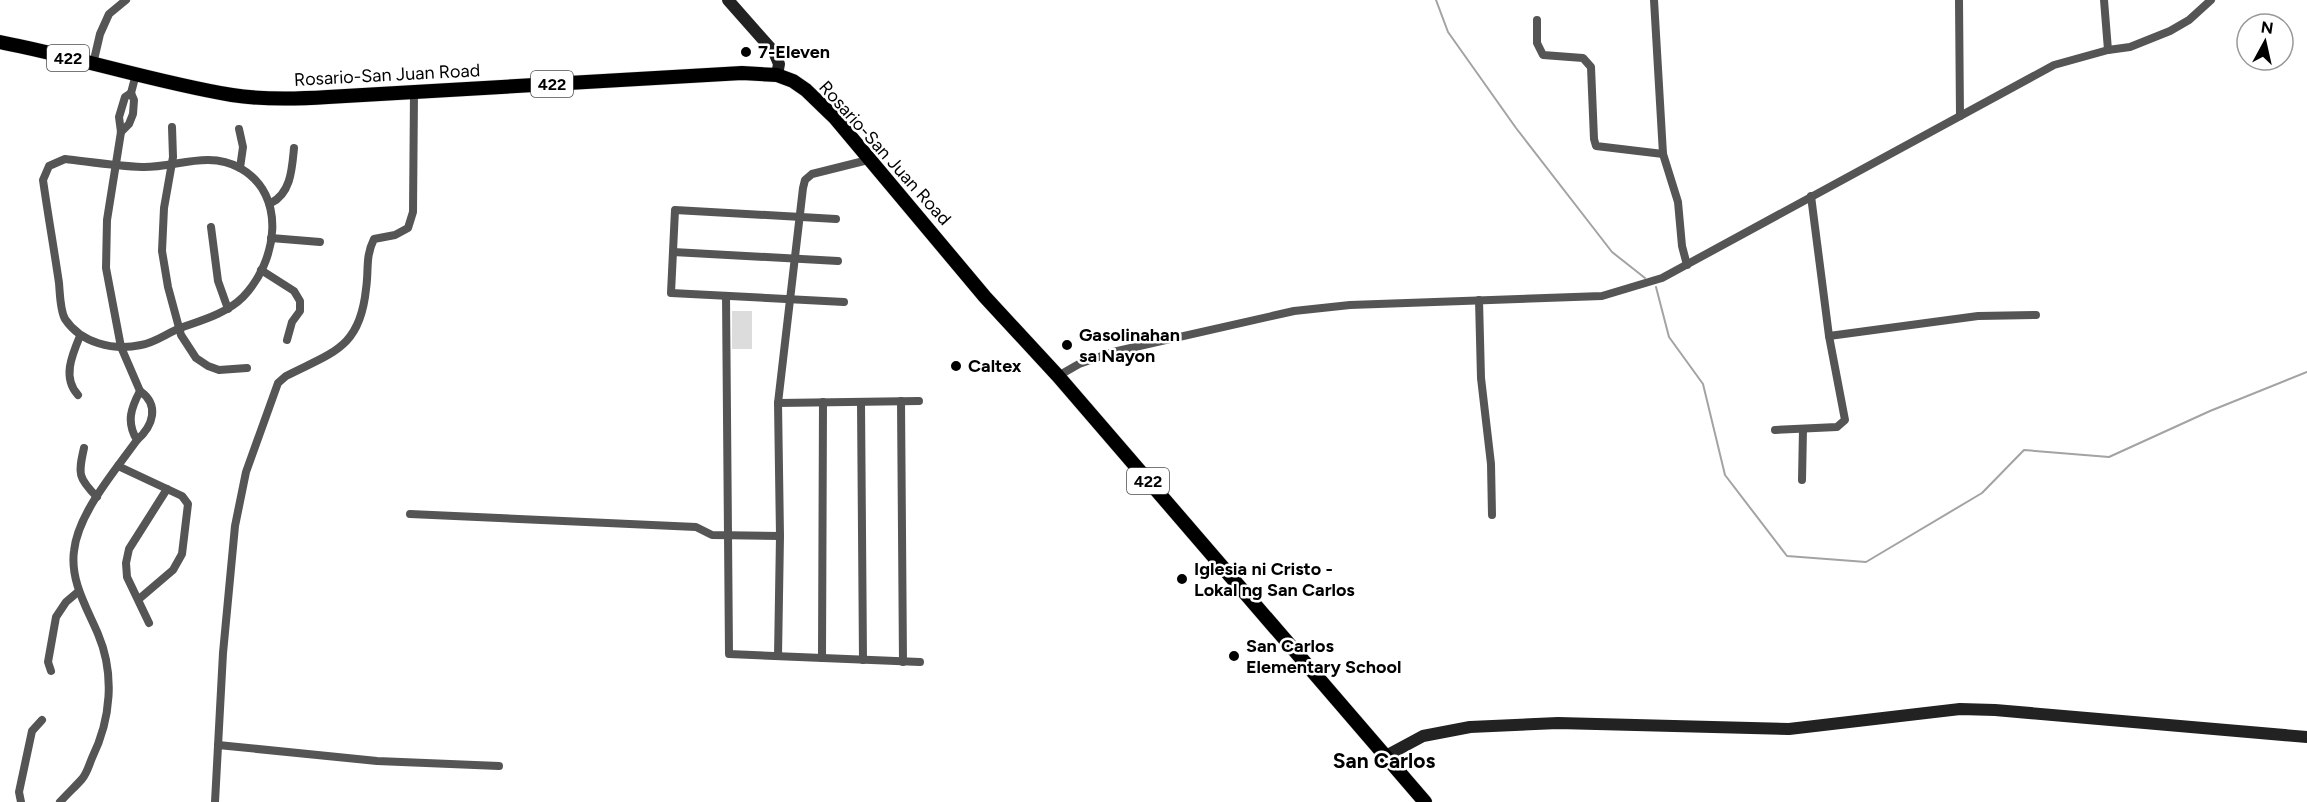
<svg xmlns="http://www.w3.org/2000/svg" width="2307" height="802" font-family="Figtree,sans-serif">
	<rect width="100%" height="100%" fill="#fff"/>
	<rect fill="#dcdcdc" x="732" y="311" width="20" height="38"/>
	<g fill="none" stroke-linecap="round" stroke-linejoin="round">
		<g stroke="#a3a3a3" stroke-width="2">
			<path d="M 1436,0 L 1448,32 L 1516,128 L 1612,252 L 1645,278"/>
			<path d="M 1656,287 L 1669,337 L 1703,384 L 1725,475 L 1787,556 L 1866,562 L 1982,493 L 2024,450 L 2109,457 L 2210,411 L 2307,372"/>
		</g>
		<g stroke="#dbdbdb" stroke-width="15">
			<path id="primary" d="M 0,42 C 78,57 154,82 232,95 C 263,100 296,99 328,97 L 742,73 L 777,75 L 793,81 L 806,90 L 835,118 L 985,297 L 1058,376 L 1425,802"/>
		</g>
		<g stroke="#555" stroke-width="8">
			<path d="M 1654,0 L 1663,154 L 1678,202 L 1682,246 L 1687,265"/>
			<path d="M 1959,0 L 1960,116"/>
			<path d="M 2104,0 L 2108,50"/>
			<path d="M 1537,20 L 1537,43 L 1543,55 L 1583,58 L 1591,67 L 1594,139 L 1596,146 L 1663,154"/>
			<path d="M 93,64 L 100,34 L 109,14 L 126,0"/>
			<path d="M 172,127 L 173,157 L 164,208 L 162,251 L 168,287 L 181,335 L 196,358 L 208,366 L 219,370 L 247,368"/>
			<path d="M 239,129 L 243,147 L 240,168"/>
			<path d="M 121,132 L 129,124 L 133,114 L 134,100 L 131,93 L 136,74"/>
			<path d="M 65,159 C 91,162 116,166 142,167 C 175,168 208,150 240,168 C 288,195 277,262 243,297 C 227,313 203,320 183,327 C 168,332 157,342 141,345 C 113,351 81,343 65,319 C 60,310 60,294 59,283 C 54,249 48,215 43,180 L 49,166 Z"/>
			<path d="M 271,203 C 291,193 292,169 294,148"/>
			<path d="M 836,219 L 675,210 L 671,293 L 844,302"/>
			<path d="M 211,227 L 218,281 L 228,309"/>
			<path d="M 271,238 L 320,242"/>
			<path d="M 673,252 L 838,261"/>
			<path d="M 261,270 L 294,291 L 300,301 L 300,311 L 292,322 L 287,340"/>
			<path d="M 726,296 L 729,654 L 920,662"/>
			<path d="M 1479,300 L 1481,378 L 1491,464 L 1492,515"/>
			<path d="M 1829,336 L 1978,316 L 2036,315"/>
			<path d="M 1058,376 L 1079,364 L 1113,352 L 1294,311 L 1350,305 L 1602,296 L 1662,278 L 2054,65 L 2108,50 L 2130,47 L 2170,31 L 2189,20 L 2211,0"/>
			<path d="M 78,395 C 62,378 72,355 80,336"/>
			<path d="M 901,401 L 903,662"/>
			<path d="M 861,402 L 863,660"/>
			<path d="M 778,403 L 919,401"/>
			<path d="M 1775,430 L 1837,427 L 1845,420 L 1829,336 L 1811,196"/>
			<path d="M 137,440 C 153,426 160,405 140,391"/>
			<path d="M 84,448 C 78,474 78,478 97,497"/>
			<path d="M 118,466 L 182,496 L 188,504 L 182,554 L 173,570 L 139,599"/>
			<path d="M 1802,480 L 1803,429"/>
			<path d="M 410,514 L 696,527 L 712,535 L 780,536"/>
			<path d="M 149,623 L 127,577 L 126,563 L 129,549 L 167,489"/>
			<path d="M 778,656 L 780,536 L 778,403 L 803,188 L 805,180 L 812,174 L 872,159"/>
			<path d="M 822,658 L 823,402"/>
			<path d="M 51,671 L 48,662 L 56,617 L 66,602 L 79,591"/>
			<path d="M 218,745 L 377,761 L 499,766"/>
			<path d="M 21,802 L 19,792 L 32,731 L 42,720"/>
			<path d="M 60,802 C 67,794 75,787 82,779 C 87,773 89,765 92,758 C 111,719 115,674 98,634 C 87,608 70,581 74,551 C 78,513 115,471 137,440 C 126,422 131,408 140,391 L 121,347 L 106,268 L 107,220 L 121,132 L 119,117 L 125,97 L 131,93"/>
			<path d="M 215,802 L 223,653 L 235,526 L 246,472 L 278,383 L 286,376 C 333,352 360,348 366,289 C 369,270 365,257 374,239 L 395,235 L 408,228 L 413,212 L 414,93"/>
		</g>
		<g stroke="#222" stroke-width="12">
			<path d="M 728,0 L 774,52 L 779,64 L 777,75"/>
			<path d="M 1384,757 L 1423,736 L 1470,727 L 1558,723 L 1789,729 L 1960,709 L 1995,710 L 2307,737"/>
		</g>
		<use href="#primary" stroke="#000" stroke-width="14"/>
	</g>
	<g fill="#000" stroke="#fff" stroke-width="2">
		<circle cx="746" cy="52" r="6"/>
		<circle cx="1067" cy="345" r="6"/>
		<circle cx="956" cy="366" r="6"/>
		<circle cx="1182" cy="579" r="6"/>
		<circle cx="1234" cy="656" r="6"/>
	</g>
	<g text-anchor="middle" stroke-width="5" stroke-linejoin="round" paint-order="stroke">
		<g fill="#fff" stroke="#4c4c4c" stroke-width="1.5">
			<rect x="47" y="45" width="42" height="26" rx="4.5"/>
			<rect x="531" y="71" width="42" height="26" rx="4.5"/>
			<rect x="1127" y="468" width="42" height="26" rx="4.5"/>
		</g>
		<g font-size="16" font-weight="bold" fill="#000">
			<text x="68" y="64">422</text>
			<text x="552" y="90">422</text>
			<text x="1148" y="487">422</text>
		</g>
		<g font-size="18" font-weight="bold" fill="#000" stroke="#fff" text-anchor="start">
			<text x="758" y="58">7-Eleven</text>
			<text x="1079" y="341">Gasolinahan<tspan x="1079" dy="21">sa Nayon</tspan></text>
			<text x="968" y="372">Caltex</text>
			<text x="1194" y="575">Iglesia ni Cristo -<tspan x="1194" dy="21">Lokal ng San Carlos</tspan></text>
			<text x="1246" y="652">San Carlos<tspan x="1246" dy="21">Elementary School</tspan></text>
		</g>
		<g font-size="18" fill="#000" stroke="#fff">
			<text transform="translate(387 75) rotate(-3)" y="6">Rosario-San Juan Road</text>
			<text transform="translate(885 153) rotate(48)" y="6">Rosario-San Juan Road</text>
		</g>
		<g font-size="21" font-weight="bold" fill="#000" stroke="#fff">
			<text x="1384" y="768">San Carlos</text>
		</g>
	</g>
	<g transform="translate(2265 42) rotate(8)"><circle r="28" fill="#ffffff" stroke="#999999" stroke-width="1.5"/>
	<path d="M0-4.5L10 22L0 15L-10 22Z" fill="#000000"/>
	<text y="-9" font-size="16" font-weight="bold" text-anchor="middle" fill="#000000">N</text>
	</g>
</svg>
